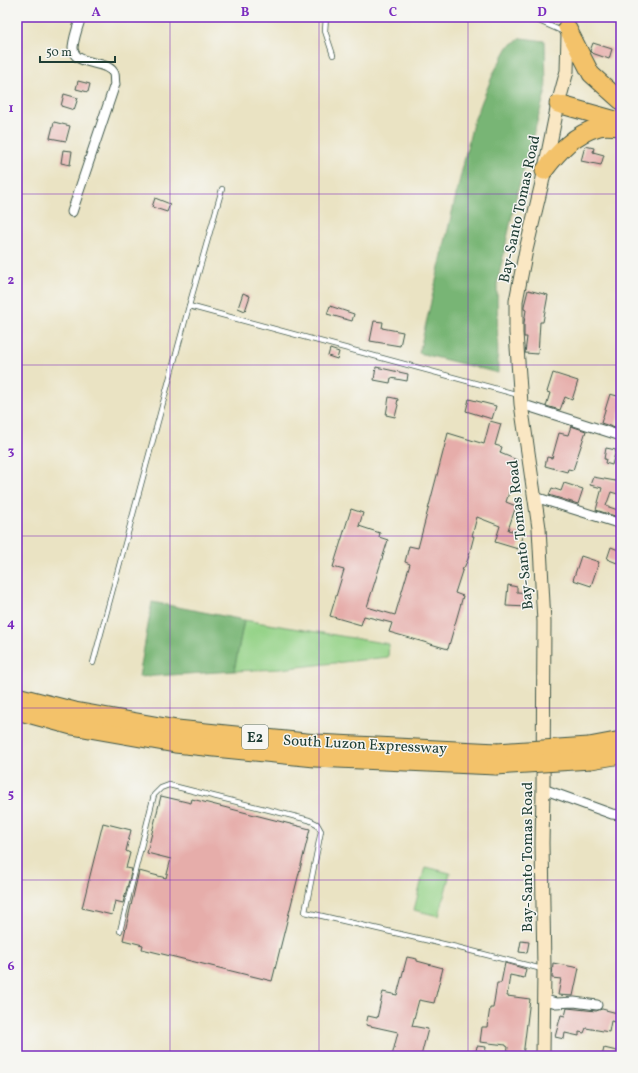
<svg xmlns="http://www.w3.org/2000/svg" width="638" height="1073" font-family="Vollkorn,serif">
	<rect width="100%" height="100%" fill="#f6f6f2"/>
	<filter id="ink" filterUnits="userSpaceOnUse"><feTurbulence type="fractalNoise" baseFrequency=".025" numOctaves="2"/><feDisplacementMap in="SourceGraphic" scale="8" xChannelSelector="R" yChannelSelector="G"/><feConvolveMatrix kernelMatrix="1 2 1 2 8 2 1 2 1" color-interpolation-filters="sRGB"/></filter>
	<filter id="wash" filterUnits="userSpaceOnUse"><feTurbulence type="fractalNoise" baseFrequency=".012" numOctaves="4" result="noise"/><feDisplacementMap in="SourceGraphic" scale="16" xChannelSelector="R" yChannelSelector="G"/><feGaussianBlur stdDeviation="0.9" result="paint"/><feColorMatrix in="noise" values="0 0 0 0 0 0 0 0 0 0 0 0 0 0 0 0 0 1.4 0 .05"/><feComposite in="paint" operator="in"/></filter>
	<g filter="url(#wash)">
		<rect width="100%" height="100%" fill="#eae3c3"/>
		<g fill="#95d388" stroke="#5a885e">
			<path d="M 244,620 L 389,644 L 388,657 L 280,669 L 234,671 Z"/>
			<path d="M 425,867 L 450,873 L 439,916 L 414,910 Z"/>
		</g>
		<g fill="#78b574" stroke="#4c7954">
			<path d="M 521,38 L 545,41 L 546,90 L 517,193 L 497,284 L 498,373 L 419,353 L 473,123 L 494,72 L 508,47 Z"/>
			<path d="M 152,602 L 244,620 L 234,671 L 139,677 Z"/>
		</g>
		<g id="blocks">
			<g fill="#e6adaa">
				<path d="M 593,43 L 612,49 L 609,59 L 592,53 L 590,51 Z"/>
				<path d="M 78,81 L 90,84 L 88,92 L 76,89 Z"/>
				<path d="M 64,94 L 78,98 L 74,110 L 61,106 Z"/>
				<path d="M 54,122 L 70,126 L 66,141 L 50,138 Z"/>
				<path d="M 585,146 L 594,148 L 593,152 L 604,155 L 601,165 L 581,161 Z"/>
				<path d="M 63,150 L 72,151 L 70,165 L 61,163 Z"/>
				<path d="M 155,198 L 170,204 L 167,212 L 152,207 Z"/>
				<path d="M 528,290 L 548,295 L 543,322 L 540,322 L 538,354 L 525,353 L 527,337 L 524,337 L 524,323 L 526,310 L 524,309 L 524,306 Z"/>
				<path d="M 243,293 L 250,296 L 245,311 L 238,308 Z"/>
				<path d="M 330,306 L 354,314 L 352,321 L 327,314 Z"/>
				<path d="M 374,321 L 383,322 L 382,328 L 403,332 L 400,346 L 370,341 Z"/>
				<path d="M 330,349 L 339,352 L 337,359 L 328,356 Z"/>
				<path d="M 376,367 L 408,374 L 407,381 L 391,378 L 390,383 L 374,380 Z"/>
				<path d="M 553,373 L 578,381 L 572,400 L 565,397 L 560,410 L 546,406 L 550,393 L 547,392 Z"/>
				<path d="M 610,394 L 621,397 L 621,407 L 615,428 L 601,423 Z"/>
				<path d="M 389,397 L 398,399 L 397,404 L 398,405 L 395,417 L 386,415 Z"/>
				<path d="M 469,399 L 496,406 L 492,419 L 466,411 Z"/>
				<path d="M 490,421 L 501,424 L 495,445 L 502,447 L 500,453 L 517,460 L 514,469 L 518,471 L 513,486 L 511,486 L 506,502 L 516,506 L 508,530 L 523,534 L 518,549 L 495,542 L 500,526 L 477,517 L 472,536 L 474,536 L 468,559 L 464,568 L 463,568 L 455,593 L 463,596 L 448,649 L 389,632 L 392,623 L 364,616 L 361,625 L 330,616 L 344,570 L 333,567 L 351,509 L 363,513 L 359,526 L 380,533 L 379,537 L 388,540 L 367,607 L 395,615 L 410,564 L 405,562 L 409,546 L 418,548 L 448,433 L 484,444 Z"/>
				<path d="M 571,426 L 586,431 L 573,470 L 568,469 L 567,472 L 545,466 L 547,457 L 552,458 L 559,433 L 568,435 Z"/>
				<path d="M 606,448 L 616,450 L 612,465 L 605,463 L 606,459 L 604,459 Z"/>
				<path d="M 593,477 L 621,482 L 621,495 L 611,492 L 606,506 L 621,511 L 621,518 L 596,510 L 602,488 L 590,485 Z"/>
				<path d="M 564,483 L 583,489 L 578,504 L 549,495 L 552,488 L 561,491 Z"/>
				<path d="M 611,547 L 621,551 L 617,563 L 607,559 Z"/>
				<path d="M 581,556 L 599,562 L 591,586 L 573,580 Z"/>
				<path d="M 508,585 L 517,587 L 517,592 L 529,593 L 528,607 L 506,606 Z"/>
				<path d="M 161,796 L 191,803 L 192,799 L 310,829 L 272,981 L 142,949 L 143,945 L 123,940 L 139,871 L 166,878 L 171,859 L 147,853 Z"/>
				<path d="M 103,823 L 131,830 L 126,851 L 130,853 L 126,868 L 132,869 L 123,903 L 115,901 L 112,915 L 82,908 Z"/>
				<path d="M 521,941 L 529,942 L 527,953 L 519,952 Z"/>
				<path d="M 407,957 L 417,959 L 417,961 L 443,968 L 434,1003 L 419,1000 L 412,1026 L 428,1029 L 421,1056 L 392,1056 L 398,1032 L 366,1025 L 368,1016 L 377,1018 L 383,992 L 397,995 Z"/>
				<path d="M 505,963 L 526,969 L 524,978 L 510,975 L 507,996 L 530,999 L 523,1056 L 507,1056 L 508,1047 L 506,1046 L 506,1045 L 480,1042 L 482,1027 L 487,1027 L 490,1008 L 493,1008 L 497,983 L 501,983 Z"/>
				<path d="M 553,963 L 579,968 L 573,996 L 558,995 L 561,979 L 552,978 Z"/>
				<path d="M 567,1008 L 596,1011 L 602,1009 L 621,1014 L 619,1023 L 611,1021 L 609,1032 L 586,1028 L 584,1033 L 579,1032 L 579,1036 L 565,1033 L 564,1039 L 555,1037 L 561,1015 L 565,1016 Z"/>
				<path d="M 477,1046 L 486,1047 L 485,1056 L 475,1056 Z"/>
				<path d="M 604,1048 L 621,1052 L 621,1056 L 602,1056 Z"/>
			</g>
		</g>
	</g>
	<g filter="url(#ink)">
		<use href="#blocks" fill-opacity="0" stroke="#3d5649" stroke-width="1"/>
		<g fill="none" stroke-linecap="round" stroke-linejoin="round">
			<g stroke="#3d5649" stroke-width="6">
				<g id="service">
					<path d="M 326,17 L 325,31 L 333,55"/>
					<path d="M 530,17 L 564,32"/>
					<path d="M 189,306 L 222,189"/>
					<path d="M 93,663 L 189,306 L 519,395"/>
					<path d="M 120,931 L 154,795 L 161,788 L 169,785 L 309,820 L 317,824 L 321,831 L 305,912 L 456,947 L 542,969"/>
				</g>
			</g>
			<g stroke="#3d5649" stroke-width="11">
				<g id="minor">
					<path d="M 72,212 L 115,84 C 114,81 115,77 114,74 C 109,59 72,67 73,47 C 74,37 78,26 81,17"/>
					<path d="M 521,404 L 621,436"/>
					<path d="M 535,497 L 621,524"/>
					<path d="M 543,789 L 612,814 L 621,815"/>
					<path d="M 543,999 L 556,1003 L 574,1002 L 597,1005"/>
				</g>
			</g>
			<g stroke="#3d5649" stroke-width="15">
				<path id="secondary" d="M 543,1056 L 544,969 L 542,843 L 543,789 L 544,622 L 539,528 L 521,404 L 516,333 L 516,301 L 526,250 L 542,183 L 558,104 L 567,71 L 568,34 L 566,17"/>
			</g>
			<g stroke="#3d5649" stroke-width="19">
				<g id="motorway">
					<path d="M 567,27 L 591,74 L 621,101"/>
					<path d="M 558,104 L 619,121"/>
					<path d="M 544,171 C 559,151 574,134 599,127 C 606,125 614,127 621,127"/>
					<path d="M 17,696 L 75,711 L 177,729 L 316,743 L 497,752"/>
					<path d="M 17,711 L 72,726 L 175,744 L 315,758 L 496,766"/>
					<path d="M 589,746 L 621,740"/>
					<path d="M 591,760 L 621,755"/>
				</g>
			</g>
			<use href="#service" stroke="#fff" stroke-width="4.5"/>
			<use href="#minor" stroke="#fff" stroke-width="9"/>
			<use href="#secondary" stroke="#fae7c3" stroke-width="13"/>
			<use href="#motorway" stroke="#f3c26a" stroke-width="17"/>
			<g stroke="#3d5649" stroke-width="19" stroke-linecap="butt">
				<g id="motorway-bridge">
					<path d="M 497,752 L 589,746"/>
					<path d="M 496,766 L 591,760"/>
				</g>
			</g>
			<use href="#motorway-bridge" stroke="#f3c26a" stroke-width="17"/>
		</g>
	</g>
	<path fill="none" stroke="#7b2cbf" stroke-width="1" stroke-opacity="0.55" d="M 170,17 L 170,1056M 319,17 L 319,1056M 468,17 L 468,1056M 17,194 L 621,194M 17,365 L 621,365M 17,536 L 621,536M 17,708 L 621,708M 17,880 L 621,880"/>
	<g text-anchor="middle" stroke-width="3" stroke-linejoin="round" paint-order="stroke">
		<rect fill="#f6f6f2" stroke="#60746d" stroke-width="1" x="242" y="725" width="26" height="24" rx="3"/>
		<g font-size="14" font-weight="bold" fill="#1f3d34">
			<text x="255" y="742">E2</text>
		</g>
		<g font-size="15" fill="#1f3d34" stroke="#f6f6f2">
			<text transform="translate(519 209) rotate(-78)" y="5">Bay-Santo Tomas Road</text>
			<text transform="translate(520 535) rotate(-96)" y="5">Bay-Santo Tomas Road</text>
			<text transform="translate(365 744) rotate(3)" y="5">South Luzon Expressway</text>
			<text transform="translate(527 857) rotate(-90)" y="5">Bay-Santo Tomas Road</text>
		</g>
	</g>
	<rect width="638" height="1073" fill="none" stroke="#f6f6f2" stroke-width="44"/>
	<path d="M40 56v6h75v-6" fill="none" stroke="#1f3d34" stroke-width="2"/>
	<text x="46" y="56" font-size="12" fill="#1f3d34" stroke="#f6f6f2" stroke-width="3" paint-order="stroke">50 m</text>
	<rect x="22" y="22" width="594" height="1029" fill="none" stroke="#7b2cbf" stroke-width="1.5"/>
	<g font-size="13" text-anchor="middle" font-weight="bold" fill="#7b2cbf">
		<text x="96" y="16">A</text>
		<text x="245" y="16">B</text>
		<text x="393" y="16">C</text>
		<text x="542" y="16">D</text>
		<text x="11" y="112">1</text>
		<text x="11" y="284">2</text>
		<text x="11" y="455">3</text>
		<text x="11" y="627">4</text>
		<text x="11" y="798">5</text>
		<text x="11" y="970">6</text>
	</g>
</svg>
